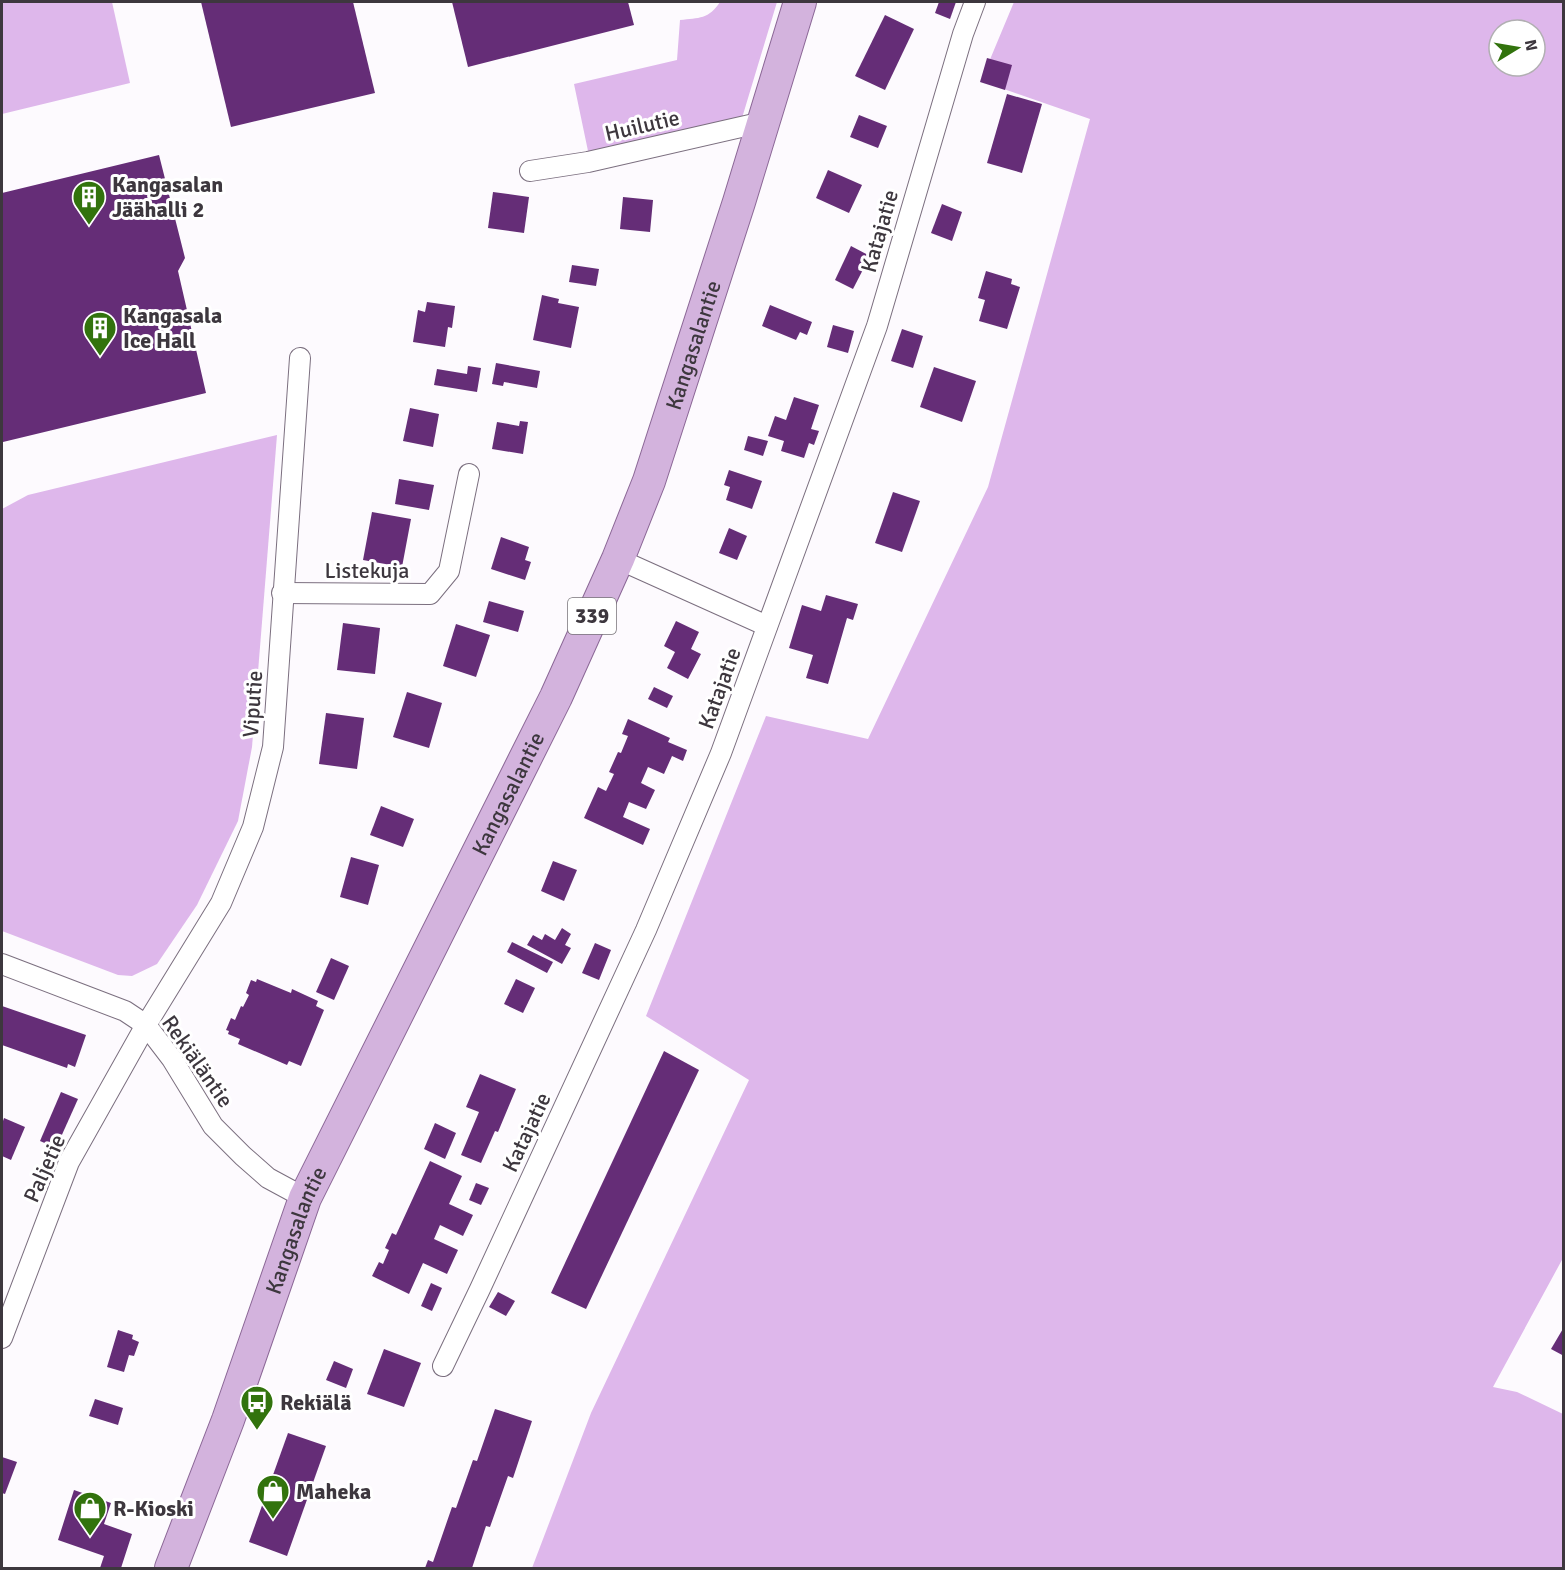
<svg xmlns="http://www.w3.org/2000/svg" width="1565" height="1570" font-family="Signika,sans-serif">
	<rect width="100%" height="100%" fill="#fdfafe"/>
	<g fill="#deb7eb" fill-rule="evenodd">
		<path d="M 2,2 L 112,2 L 130,83 L 2,114 Z"/>
		<path d="M 720,2 L 777,2 L 739,128 L 588,151 L 574,84 L 677,60 L 680,20 C 699,18 709,19 720,2 Z"/>
		<path d="M 1014,2 L 1563,2 L 1563,1258 L 1493,1387 L 1517,1392 L 1563,1414 L 1563,1568 L 532,1568 L 591,1413 L 749,1080 L 646,1016 L 766,716 L 868,739 L 988,487 L 1090,119 L 981,81 ZM 1499,30 L 1535,30 L 1535,66 L 1499,66 Z"/>
		<path d="M 277,435 L 252,747 L 238,821 L 197,905 L 157,964 L 132,976 L 118,975 L 2,931 L 2,509 L 28,495 Z"/>
	</g>
	<g fill="#652d77">
		<path d="M 201,2 L 353,2 L 375,93 L 231,127 Z"/>
		<path d="M 452,2 L 628,2 L 634,25 L 468,67 Z"/>
		<path d="M 939,2 L 956,2 L 950,19 L 935,13 Z"/>
		<path d="M 885,15 L 914,29 L 885,90 L 855,76 Z"/>
		<path d="M 987,58 L 1012,65 L 1005,90 L 980,82 Z"/>
		<path d="M 1007,94 L 1042,104 L 1022,173 L 987,163 Z"/>
		<path d="M 859,115 L 887,126 L 878,148 L 850,137 Z"/>
		<path d="M 159,155 L 185,258 L 178,271 L 206,393 L 3,442 L 2,433 L 2,193 Z"/>
		<path d="M 828,170 L 862,185 L 849,213 L 816,198 Z"/>
		<path d="M 493,192 L 529,197 L 524,233 L 488,228 Z"/>
		<path d="M 623,197 L 653,200 L 650,232 L 620,229 Z"/>
		<path d="M 942,204 L 962,212 L 952,241 L 931,233 Z"/>
		<path d="M 851,246 L 870,256 L 853,289 L 835,280 Z"/>
		<path d="M 572,265 L 599,269 L 596,286 L 569,282 Z"/>
		<path d="M 986,271 L 1012,279 L 1011,284 L 1020,287 L 1007,329 L 979,321 L 985,300 L 978,298 Z"/>
		<path d="M 542,295 L 559,299 L 558,303 L 579,307 L 571,348 L 533,340 Z"/>
		<path d="M 427,302 L 455,306 L 452,328 L 448,327 L 445,347 L 413,342 L 418,310 L 425,312 Z"/>
		<path d="M 770,305 L 812,322 L 807,335 L 800,332 L 796,340 L 762,326 Z"/>
		<path d="M 833,325 L 854,331 L 848,353 L 827,347 Z"/>
		<path d="M 902,329 L 923,336 L 913,368 L 891,361 Z"/>
		<path d="M 496,363 L 540,371 L 537,388 L 504,382 L 503,386 L 492,384 Z"/>
		<path d="M 468,366 L 481,368 L 477,392 L 434,385 L 437,369 L 467,374 Z"/>
		<path d="M 934,367 L 976,381 L 962,422 L 920,407 Z"/>
		<path d="M 794,397 L 819,405 L 811,429 L 819,431 L 814,445 L 809,443 L 804,458 L 781,451 L 784,441 L 768,436 L 775,416 L 786,420 Z"/>
		<path d="M 410,408 L 439,414 L 433,447 L 403,441 Z"/>
		<path d="M 520,421 L 528,422 L 523,454 L 492,449 L 497,422 L 519,426 Z"/>
		<path d="M 748,436 L 768,441 L 763,456 L 744,450 Z"/>
		<path d="M 729,470 L 762,481 L 752,509 L 726,500 L 730,487 L 724,485 Z"/>
		<path d="M 399,479 L 434,485 L 429,510 L 395,504 Z"/>
		<path d="M 893,492 L 920,501 L 902,552 L 875,543 Z"/>
		<path d="M 372,512 L 411,519 L 402,567 L 363,560 Z"/>
		<path d="M 729,528 L 747,536 L 737,560 L 719,553 Z"/>
		<path d="M 501,537 L 529,547 L 525,560 L 531,562 L 525,580 L 491,569 Z"/>
		<path d="M 826,595 L 858,604 L 853,620 L 847,618 L 828,684 L 806,678 L 813,655 L 789,648 L 802,605 L 821,611 Z"/>
		<path d="M 489,601 L 524,611 L 518,632 L 483,622 Z"/>
		<path d="M 676,621 L 699,632 L 691,649 L 701,654 L 688,679 L 667,668 L 675,652 L 664,646 Z"/>
		<path d="M 343,623 L 380,628 L 375,674 L 337,670 Z"/>
		<path d="M 456,624 L 490,635 L 476,677 L 443,666 Z"/>
		<path d="M 654,687 L 673,696 L 667,708 L 648,699 Z"/>
		<path d="M 407,692 L 442,703 L 429,748 L 393,737 Z"/>
		<path d="M 326,713 L 364,718 L 357,769 L 319,764 Z"/>
		<path d="M 628,719 L 670,738 L 668,742 L 687,750 L 683,761 L 672,756 L 664,774 L 648,767 L 641,783 L 655,790 L 646,809 L 629,802 L 623,817 L 650,829 L 643,845 L 584,818 L 598,787 L 606,791 L 614,774 L 609,772 L 618,752 L 621,753 L 628,736 L 622,734 Z"/>
		<path d="M 381,806 L 414,819 L 403,847 L 370,835 Z"/>
		<path d="M 351,857 L 379,865 L 368,905 L 340,897 Z"/>
		<path d="M 553,861 L 577,870 L 564,901 L 541,891 Z"/>
		<path d="M 562,928 L 571,934 L 565,945 L 571,948 L 562,964 L 527,945 L 533,935 L 542,940 L 545,934 L 555,940 Z"/>
		<path d="M 512,942 L 553,962 L 547,973 L 507,952 Z"/>
		<path d="M 595,943 L 611,950 L 599,980 L 582,973 Z"/>
		<path d="M 331,958 L 349,966 L 334,1000 L 316,992 Z"/>
		<path d="M 257,979 L 291,993 L 292,989 L 318,1001 L 316,1006 L 324,1010 L 301,1066 L 289,1061 L 287,1065 L 238,1044 L 240,1039 L 228,1034 L 229,1031 L 226,1030 L 231,1018 L 235,1020 L 241,1006 L 243,1007 L 249,995 L 246,993 L 251,980 L 256,982 Z"/>
		<path d="M 516,979 L 535,988 L 523,1013 L 504,1004 Z"/>
		<path d="M 2,1006 L 86,1035 L 75,1067 L 68,1064 L 67,1068 L 2,1045 Z"/>
		<path d="M 664,1051 L 699,1070 L 586,1309 L 551,1293 Z"/>
		<path d="M 480,1074 L 516,1089 L 498,1132 L 495,1131 L 481,1163 L 461,1155 L 479,1112 L 466,1107 Z"/>
		<path d="M 61,1092 L 78,1099 L 56,1148 L 40,1141 Z"/>
		<path d="M 4,1118 L 25,1127 L 11,1160 L 2,1156 L 2,1124 Z"/>
		<path d="M 435,1123 L 456,1133 L 445,1159 L 424,1149 Z"/>
		<path d="M 430,1161 L 462,1176 L 449,1204 L 473,1215 L 463,1236 L 440,1225 L 434,1239 L 458,1250 L 447,1274 L 423,1263 L 409,1294 L 372,1276 L 379,1262 L 383,1264 L 389,1250 L 385,1248 L 392,1233 L 396,1235 Z"/>
		<path d="M 476,1183 L 489,1188 L 481,1205 L 469,1200 Z"/>
		<path d="M 431,1283 L 442,1288 L 432,1311 L 421,1306 Z"/>
		<path d="M 498,1292 L 515,1301 L 506,1316 L 489,1307 Z"/>
		<path d="M 1564,1327 L 1564,1356 L 1551,1349 Z"/>
		<path d="M 118,1330 L 133,1335 L 132,1339 L 139,1342 L 134,1356 L 129,1355 L 124,1372 L 107,1367 Z"/>
		<path d="M 384,1349 L 421,1363 L 404,1407 L 367,1394 Z"/>
		<path d="M 334,1361 L 353,1369 L 346,1388 L 326,1380 Z"/>
		<path d="M 95,1399 L 123,1408 L 118,1425 L 89,1416 Z"/>
		<path d="M 495,1409 L 532,1421 L 513,1478 L 508,1476 L 490,1527 L 486,1526 L 472,1568 L 425,1568 L 428,1560 L 433,1562 L 452,1507 L 456,1508 L 473,1460 L 477,1461 Z"/>
		<path d="M 288,1433 L 326,1446 L 287,1556 L 249,1542 Z"/>
		<path d="M 2,1457 L 17,1462 L 5,1494 L 2,1493 Z"/>
		<path d="M 74,1490 L 111,1503 L 104,1524 L 132,1534 L 121,1568 L 100,1568 L 104,1556 L 58,1540 Z"/>
	</g>
	<g fill="none" stroke-linecap="round" stroke-linejoin="round">
		<g stroke="#7b6f7f" stroke-width="22">
			<g id="street">
				<path d="M 530,171 L 588,162 L 763,122"/>
				<path d="M 618,559 L 767,626"/>
				<path d="M 282,593 L 430,594 L 449,571 L 469,474"/>
				<path d="M 2,964 L 125,1011 L 146,1025 L 172,1059 L 213,1126 L 243,1156 L 268,1178 L 305,1198"/>
				<path d="M 2,1338 L 69,1162 L 146,1025 L 221,903 L 253,827 L 273,747 L 300,358"/>
				<path d="M 443,1366 L 480,1289 L 646,930 L 721,753 L 877,326 L 963,34 L 975,2"/>
			</g>
		</g>
		<g stroke="#8b6796" stroke-width="34">
			<g id="primary">
				<path id="s1" d="M 171,1568 L 228,1420 L 305,1198 L 556,697 L 618,559 L 649,481 L 739,202 L 800,2"/>
			</g>
		</g>
		<use href="#street" stroke="#fff" stroke-width="20"/>
		<use href="#primary" stroke="#d3b3dd" stroke-width="32"/>
	</g>
	<defs>
		<g id="building-pin" transform="scale(1.725)"><path d="M0 17L-7.5 6A9.5 9.5 0 1 1 7.5 6Z" fill="#32730d" stroke="#fff"/><path d="M-4-6H4V6H1V3H-1V6H-4ZM-2.5-4.3h1.7v1.8h-1.7ZM.8-4.3h1.7v1.8H.8ZM-2.5-1h1.7V.8h-1.7ZM.8-1h1.7V.8H.8Z" fill="#fff"/></g>
		<g id="bus-pin" transform="scale(1.725)"><path d="M0 17L-7.5 6A9.5 9.5 0 1 1 7.5 6Z" fill="#32730d" stroke="#fff"/><path d="M-5-6H5V4H4V6H2V4H-2V6H-4V4H-5ZM-3.5-4V0h7V-4ZM-3.5 1.2v1.5H-2V1.2ZM2 1.2v1.5H3.5V1.2Z" fill="#fff"/></g>
		<g id="shop-pin" transform="scale(1.725)"><path d="M0 17L-7.5 6A9.5 9.5 0 1 1 7.5 6Z" fill="#32730d" stroke="#fff"/><path d="M-5-2.5h2.3a2.7 3.5 0 0 1 5.4 0H5L5.5 6h-11ZM-1.5-2.5h3a1.5 2.3 0 0 0-3 0Z" fill="#fff"/></g>
	</defs>
	<g fill-rule="evenodd">
		<use href="#building-pin" x="89" y="197"/>
		<use href="#building-pin" x="100" y="328"/>
		<use href="#bus-pin" x="257" y="1402"/>
		<use href="#shop-pin" x="273" y="1491"/>
		<use href="#shop-pin" x="90" y="1508"/>
	</g>
	<g text-anchor="middle" stroke-width="6" stroke-linejoin="round" paint-order="stroke">
		<rect fill="#fff" stroke="#777378" stroke-width="1.5" x="568" y="598" width="48" height="36" rx="4.5"/>
		<g font-size="21" font-weight="bold" fill="#3d373e">
			<text x="592" y="623">339</text>
		</g>
		<g font-size="22" fill="#3d373e" stroke="#fff">
			<text transform="translate(642 125) rotate(-13)" y="8">Huilutie</text>
			<text transform="translate(879 231) rotate(-74)" y="8">Katajatie</text>
			<text dy="8" stroke="none"><textPath href="#s1" startOffset="1332">Kangasalantie</textPath></text>
			<text x="367" y="578">Listekuja</text>
			<text transform="translate(719 688) rotate(-70)" y="8">Katajatie</text>
			<text transform="translate(252 704) rotate(-86)" y="8">Viputie</text>
			<text dy="8" stroke="none"><textPath href="#s1" startOffset="846">Kangasalantie</textPath></text>
			<text transform="translate(198 1061) rotate(55)" y="8">Rekiäläntie</text>
			<text transform="translate(526 1132) rotate(-65)" y="8">Katajatie</text>
			<text transform="translate(44 1168) rotate(-66)" y="8">Paljetie</text>
			<text dy="8" stroke="none"><textPath href="#s1" startOffset="360">Kangasalantie</textPath></text>
		</g>
		<g font-size="22" font-weight="bold" fill="#3d373e" stroke="#fff" text-anchor="start">
			<text x="112" y="192">Kangasalan<tspan x="112" dy="25">Jäähalli 2</tspan></text>
			<text x="123" y="323">Kangasala<tspan x="123" dy="25">Ice Hall</tspan></text>
			<text x="280" y="1410">Rekiälä</text>
			<text x="296" y="1499">Maheka</text>
			<text x="113" y="1516">R-Kioski</text>
		</g>
	</g>
	<rect width="1565" height="1570" fill="none" stroke="#3d373e" stroke-width="6"/>
	<g transform="translate(1517 48) rotate(79)"><circle r="28" fill="#ffffff" stroke="#b1afb2" stroke-width="1.5"/>
	<path d="M0-4.5L10 22L0 15L-10 22Z" fill="#32730d"/>
	<text y="-9" font-size="16" font-weight="bold" text-anchor="middle" fill="#3d373e">N</text>
	</g>
</svg>
